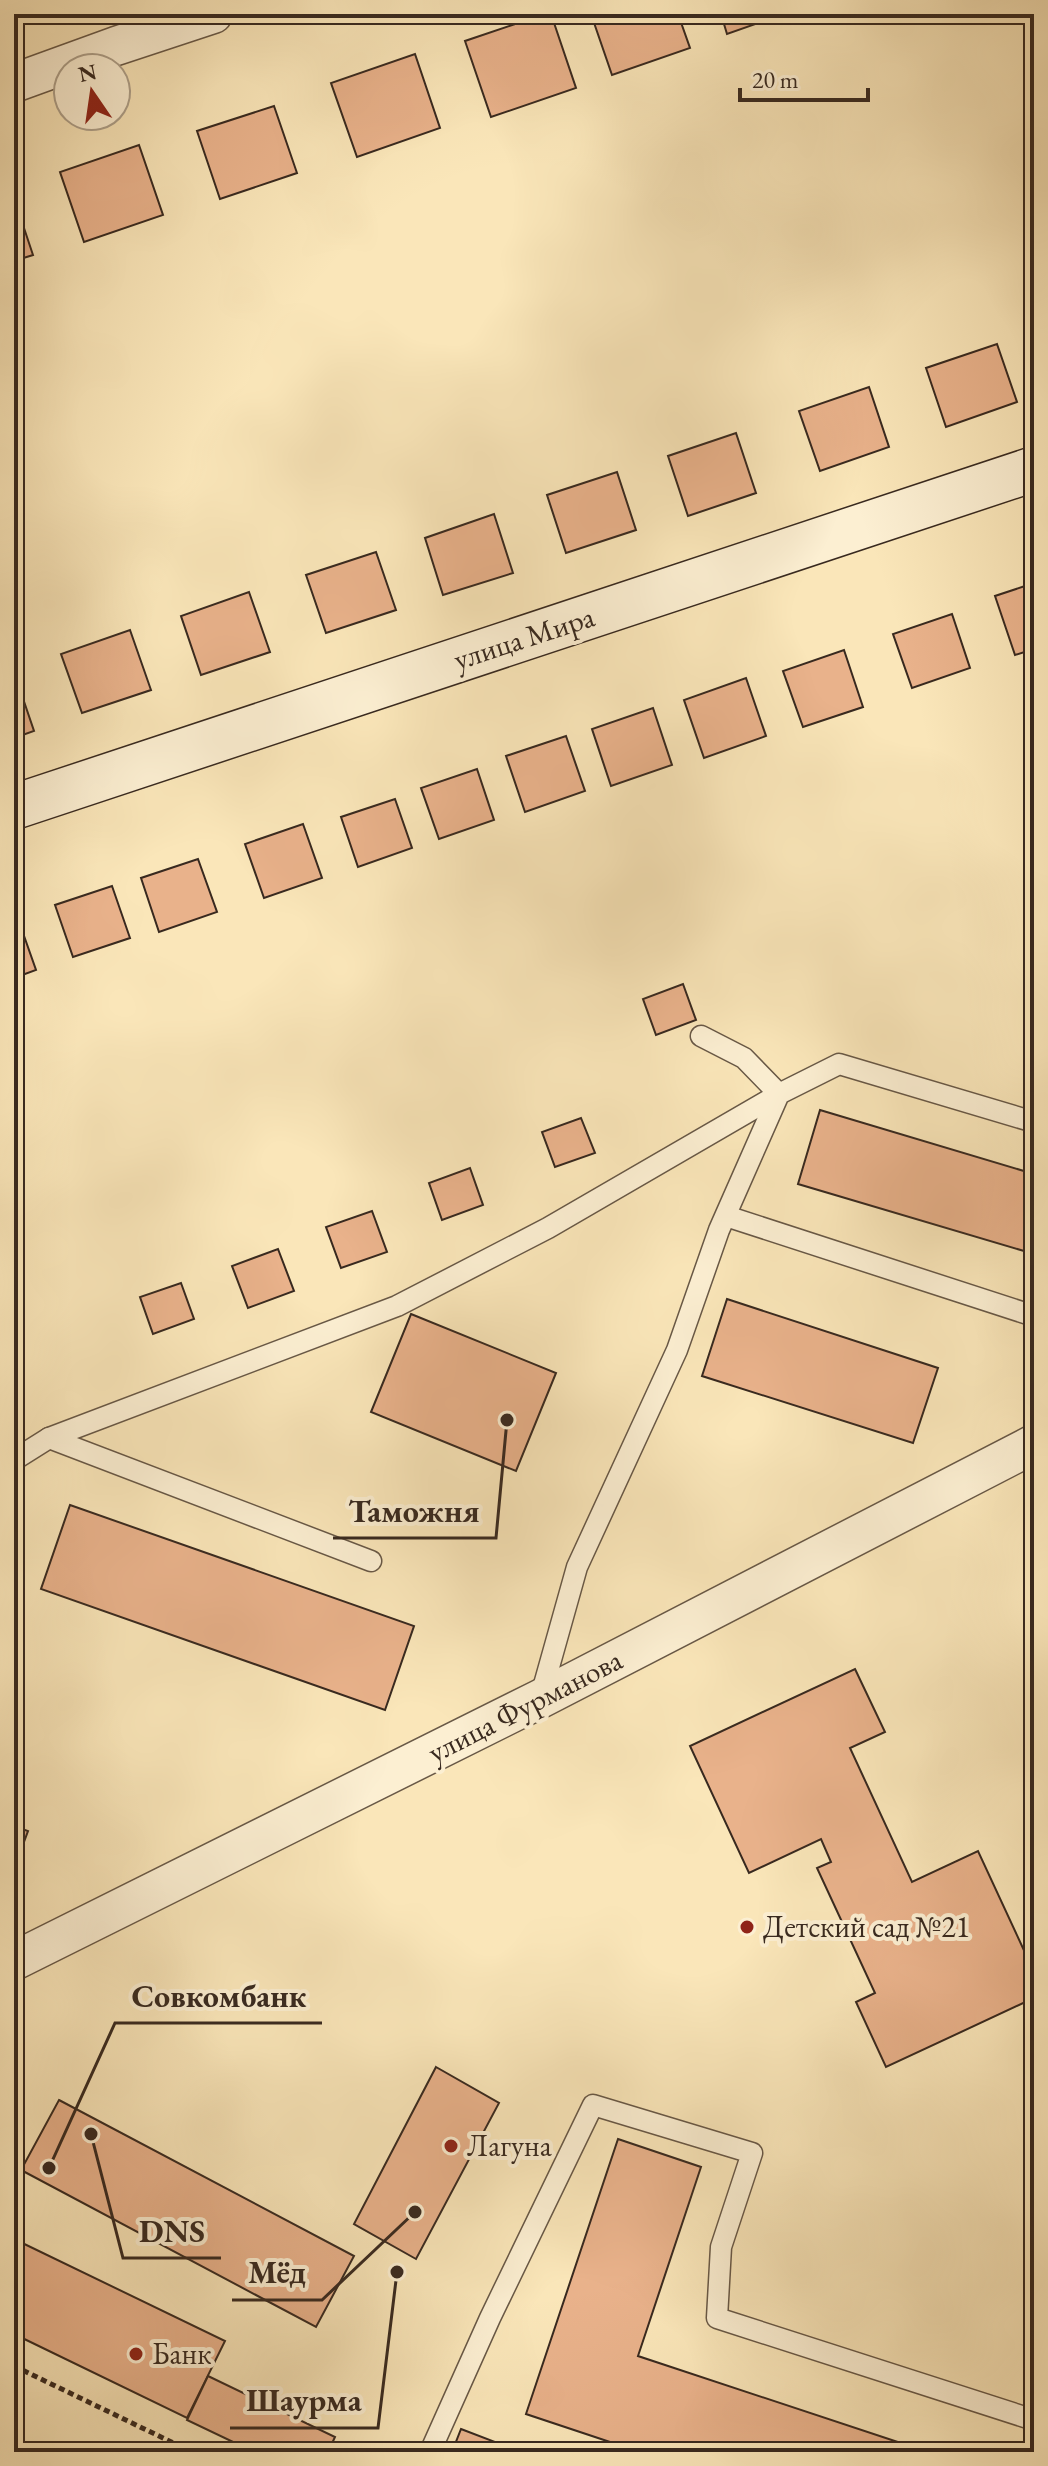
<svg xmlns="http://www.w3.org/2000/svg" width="1048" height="2466" font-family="'EB Garamond',serif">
	<rect width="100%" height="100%" fill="#fae6b9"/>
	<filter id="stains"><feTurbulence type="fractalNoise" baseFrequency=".0025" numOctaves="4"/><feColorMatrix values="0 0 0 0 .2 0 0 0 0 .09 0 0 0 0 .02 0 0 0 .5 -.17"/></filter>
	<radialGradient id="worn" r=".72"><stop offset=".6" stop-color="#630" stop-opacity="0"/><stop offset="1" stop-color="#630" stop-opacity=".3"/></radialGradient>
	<g fill="#e9b28b" stroke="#38291f" stroke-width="2">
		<path d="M 545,14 L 551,14 L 576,88 L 491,117 L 465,41 Z"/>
		<path d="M 591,14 L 678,14 L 690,48 L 612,75 Z"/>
		<path d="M 721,14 L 784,14 L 727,34 Z"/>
		<path d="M 415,54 L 440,128 L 357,157 L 331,83 Z"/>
		<path d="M 274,106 L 297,173 L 220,199 L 197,131 Z"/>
		<path d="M 139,145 L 163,215 L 84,242 L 60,172 Z"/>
		<path d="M 14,198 L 33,255 L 14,261 Z"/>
		<path d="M 997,344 L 1017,402 L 946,427 L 926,368 Z"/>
		<path d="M 869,387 L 889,447 L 820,471 L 799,411 Z"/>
		<path d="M 736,433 L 756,493 L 688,516 L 668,456 Z"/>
		<path d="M 617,472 L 636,530 L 566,553 L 547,495 Z"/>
		<path d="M 494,514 L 513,573 L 443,595 L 425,538 Z"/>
		<path d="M 376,552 L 396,610 L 326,633 L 306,575 Z"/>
		<path d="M 1034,583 L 1034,649 L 1015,655 L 995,596 Z"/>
		<path d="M 249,592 L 270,652 L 201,675 L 181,616 Z"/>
		<path d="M 952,614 L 970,668 L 912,688 L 893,634 Z"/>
		<path d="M 130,630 L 151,690 L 82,713 L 61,654 Z"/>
		<path d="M 844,650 L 863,707 L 803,727 L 783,671 Z"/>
		<path d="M 14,672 L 34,731 L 14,738 Z"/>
		<path d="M 746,678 L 766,736 L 704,758 L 684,700 Z"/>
		<path d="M 653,708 L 672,765 L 611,786 L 592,729 Z"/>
		<path d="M 566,736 L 585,791 L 525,812 L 506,756 Z"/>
		<path d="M 477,769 L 494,820 L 439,839 L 421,788 Z"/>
		<path d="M 395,799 L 412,848 L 358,867 L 341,817 Z"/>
		<path d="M 303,824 L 322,878 L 264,898 L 245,844 Z"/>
		<path d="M 198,859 L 217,912 L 159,932 L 141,878 Z"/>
		<path d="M 112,886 L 130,938 L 73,957 L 55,905 Z"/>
		<path d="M 17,916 L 36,970 L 14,978 L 14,918 Z"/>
		<path d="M 683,984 L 696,1020 L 656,1035 L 643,999 Z"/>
		<path d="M 820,1110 L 1034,1174 L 1034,1254 L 798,1184 Z"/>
		<path d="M 581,1118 L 595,1153 L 555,1167 L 542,1132 Z"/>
		<path d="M 470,1168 L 483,1205 L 442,1220 L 429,1183 Z"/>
		<path d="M 372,1211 L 387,1252 L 341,1268 L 326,1227 Z"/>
		<path d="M 278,1249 L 294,1291 L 248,1308 L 232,1266 Z"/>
		<path d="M 181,1283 L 194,1319 L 153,1334 L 140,1297 Z"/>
		<path d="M 727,1299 L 938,1368 L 913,1443 L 702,1376 Z"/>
		<path d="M 411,1314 L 556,1373 L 516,1471 L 371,1412 Z"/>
		<path d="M 70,1505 L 414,1626 L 385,1710 L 41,1589 Z"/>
		<path d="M 855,1669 L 885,1732 L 850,1748 L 912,1882 L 978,1851 L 1034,1972 L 1034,1998 L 886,2067 L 856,2002 L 875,1993 L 817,1868 L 831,1862 L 821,1839 L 749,1873 L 690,1746 Z"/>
		<path d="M 14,1826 L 28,1831 L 14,1869 Z"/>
		<path d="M 436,2067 L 499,2103 L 416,2259 L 354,2224 Z"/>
		<path d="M 59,2100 L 354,2256 L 316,2327 L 21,2170 Z"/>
		<path d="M 618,2139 L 701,2167 L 638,2356 L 928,2452 L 640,2452 L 526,2414 Z"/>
		<path d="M 14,2239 L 225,2341 L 187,2418 L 14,2334 Z"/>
		<path d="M 208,2376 L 335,2437 L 328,2452 L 254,2452 L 187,2420 Z"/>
		<path d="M 461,2429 L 521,2452 L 452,2452 Z"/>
	</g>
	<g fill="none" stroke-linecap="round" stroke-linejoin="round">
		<g stroke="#685846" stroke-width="23">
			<g id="service">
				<path d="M 726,1216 L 1034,1316"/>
				<path d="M 49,1438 L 371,1561"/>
				<path d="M 14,1460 L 49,1438 L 397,1306 L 548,1228 L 779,1094 L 744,1058 L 701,1036"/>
				<path d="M 540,1699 L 577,1567 L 677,1350 L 719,1230 L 779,1094 L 839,1064 L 1034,1122"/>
				<path d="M 430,2452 L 490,2318 L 593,2105 L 752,2153 L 721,2247 L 717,2318 L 1034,2420"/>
			</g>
		</g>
		<g stroke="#685846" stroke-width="41">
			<g id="minor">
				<path d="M 14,83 L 116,46 L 213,14"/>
				<path d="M 14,1961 L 540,1699 L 1034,1444"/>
			</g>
		</g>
		<g stroke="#38291f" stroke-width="47">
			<path id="secondary" d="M 14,807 L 1034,469"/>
		</g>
		<path stroke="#38291f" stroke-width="5" stroke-dasharray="6 4" stroke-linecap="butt" d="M 14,2366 L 192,2452"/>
		<use href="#service" stroke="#fcefd2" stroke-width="20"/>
		<use href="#minor" stroke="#fcefd2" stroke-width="38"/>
		<use href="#secondary" stroke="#fcefd2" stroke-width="44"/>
	</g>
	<g fill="#8f2418" stroke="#fcefd2" stroke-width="3">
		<circle cx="747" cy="1927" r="8"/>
		<circle cx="451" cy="2146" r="8"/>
		<circle cx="136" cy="2354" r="8"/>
	</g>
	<g text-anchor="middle" stroke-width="8" stroke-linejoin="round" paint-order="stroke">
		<g font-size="30" fill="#38291f" stroke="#fcefd2">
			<text transform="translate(524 638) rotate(-18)" y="10">улица Мира</text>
			<text transform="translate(525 1706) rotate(-27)" y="10">улица Фурманова</text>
		</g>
		<g font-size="30" fill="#38291f" stroke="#fcefd2" text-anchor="start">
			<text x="763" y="1937">Детский сад №21</text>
			<text x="467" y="2156">Лагуна</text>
			<text x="152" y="2364">Банк</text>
		</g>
	</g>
	<path fill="none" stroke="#38291f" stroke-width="3" d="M507 1420L496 1538H333M49 2168L115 2023H322M91 2134L123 2258H221M415 2212L322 2300H232M397 2272L378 2428H230"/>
	<g fill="#38291f" stroke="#fcefd2" stroke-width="3">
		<circle cx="507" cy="1420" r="8"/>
		<circle cx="49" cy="2168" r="8"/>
		<circle cx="91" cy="2134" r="8"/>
		<circle cx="415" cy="2212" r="8"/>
		<circle cx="397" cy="2272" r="8"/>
	</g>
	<g font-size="32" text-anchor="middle" font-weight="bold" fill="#38291f" stroke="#fcefd2" stroke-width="8" stroke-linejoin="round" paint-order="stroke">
		<text x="414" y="1522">Таможня</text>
		<text x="219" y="2007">Совкомбанк</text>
		<text x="172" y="2242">DNS</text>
		<text x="277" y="2283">Мёд</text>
		<text x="304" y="2411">Шаурма</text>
	</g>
	<rect width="1048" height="2466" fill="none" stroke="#fae6b9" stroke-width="48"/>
	<rect x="16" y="16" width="1016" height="2434" fill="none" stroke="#38291f" stroke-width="4"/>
	<rect x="24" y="24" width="1000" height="2418" fill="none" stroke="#38291f" stroke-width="2"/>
	<g transform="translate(92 92) rotate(347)"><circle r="38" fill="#fcefd2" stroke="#aea08a" stroke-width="2"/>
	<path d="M0-6L14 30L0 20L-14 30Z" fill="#8f2418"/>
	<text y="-12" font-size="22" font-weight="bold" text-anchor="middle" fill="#38291f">N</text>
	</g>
	<path d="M740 88v12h128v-12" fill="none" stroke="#38291f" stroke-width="4"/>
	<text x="752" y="88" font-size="24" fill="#38291f" stroke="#fcefd2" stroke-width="6" paint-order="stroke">20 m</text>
	<rect width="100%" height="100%" filter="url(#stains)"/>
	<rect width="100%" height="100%" fill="url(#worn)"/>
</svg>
